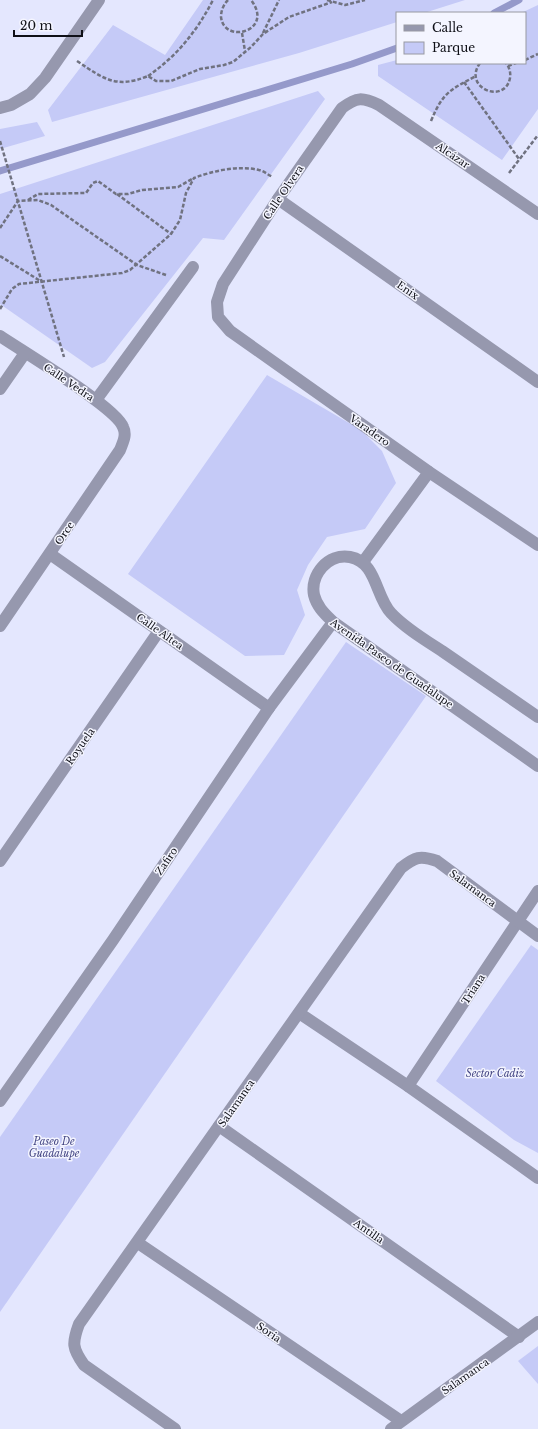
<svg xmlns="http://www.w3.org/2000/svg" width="538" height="1429" font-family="'Libre Baskerville',serif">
	<rect width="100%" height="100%" fill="#e4e7fe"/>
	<g fill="#c5caf7">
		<path d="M 203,0 L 465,0 L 424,13 L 397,13 L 397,22 L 299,53 L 52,122 L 48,110 L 113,25 L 165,55 Z"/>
		<path d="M 538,5 L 538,109 L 502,160 L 378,76 L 378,65 L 397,60 L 397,63 L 525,63 L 525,13 L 521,13 Z"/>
		<path d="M 318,91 L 325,99 L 224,240 L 203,238 L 105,362 L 92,368 L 0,304 L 0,194 Z"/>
		<path d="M 37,122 L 45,136 L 0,149 L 0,129 Z"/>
		<path d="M 267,375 L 361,430 L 382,451 L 396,483 L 365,529 L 327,537 L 308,565 L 297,590 L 305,615 L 284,655 L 245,656 L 128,574 Z"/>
		<path d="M 346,642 L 426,696 L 0,1312 L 0,1137 Z"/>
		<path d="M 531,945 L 538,950 L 538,1153 L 514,1140 L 436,1081 Z"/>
		<path d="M 538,1346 L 538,1384 L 518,1361 Z"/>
	</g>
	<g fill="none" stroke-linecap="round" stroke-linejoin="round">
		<g stroke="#9599ca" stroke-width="7">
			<path d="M 494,13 L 519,0"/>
			<path d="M 0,171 L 352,64 L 397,48"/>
		</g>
		<g stroke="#707280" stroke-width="2.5" stroke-dasharray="4 2" stroke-linecap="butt">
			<path d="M 228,0 C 224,4 221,10 221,17 C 224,45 275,31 251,0"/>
			<path d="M 327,0 L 345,5 L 365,0"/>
			<path d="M 242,33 L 245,51"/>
			<path d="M 263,33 L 279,0"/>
			<path d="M 525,60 L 538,54"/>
			<path d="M 77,61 C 104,79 116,89 148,76 L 156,81 L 171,81 L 200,69 L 224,65 L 233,62 L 251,47 L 263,34 L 289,17 L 332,2"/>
			<path d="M 480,63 C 462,88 505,105 510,78 C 511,72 509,67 506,63"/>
			<path d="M 508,66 L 516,63"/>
			<path d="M 148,76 C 177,56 197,31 213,0"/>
			<path d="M 464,82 L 519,159"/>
			<path d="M 431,121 C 443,92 450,90 476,76"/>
			<path d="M 0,141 L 64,357"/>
			<path d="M 509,173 L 538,135"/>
			<path d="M 117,194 L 171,234"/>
			<path d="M 28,200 L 38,194 L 86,193 L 93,183 L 98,181 L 116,194 L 128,194 L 142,190 L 178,187 L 192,179"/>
			<path d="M 0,228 L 18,201 L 38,200 L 51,205 L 137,265 L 166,275"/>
			<path d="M 0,256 L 42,282"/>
			<path d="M 0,309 L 12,289 L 19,284 L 122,273 L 130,270 L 171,234 L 180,220 L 186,193 L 194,178 C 213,171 238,165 259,170 C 264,171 268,175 273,177"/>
		</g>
		<g stroke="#9698ae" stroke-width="12">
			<path d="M 0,108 L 11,105 L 30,94 L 45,78 L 99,0"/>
			<path d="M 278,199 L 538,382"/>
			<path d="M 538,214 L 379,105 C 362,97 357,97 342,108 L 278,199 L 223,284 L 217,302 L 218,317 L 230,331 L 429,472 L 538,545"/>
			<path d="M 0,336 C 22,351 116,407 123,427 C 127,435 123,442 120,450 L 0,626"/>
			<path d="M 0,389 L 25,353"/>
			<path d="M 96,400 L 193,267"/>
			<path d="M 50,554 L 269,708"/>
			<path d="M 363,562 L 429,472"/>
			<path d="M 538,717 C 506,695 474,673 442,651 C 425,640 405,628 391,613 C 375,596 377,562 350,557 C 328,553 310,575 314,595 C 317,607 325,614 333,622 L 538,766"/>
			<path d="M 0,861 L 159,631"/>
			<path d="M 299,1013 L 408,1086 L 538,1178"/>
			<path d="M 408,1086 L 538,891"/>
			<path d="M 0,1101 L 113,940 L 269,708 L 333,622"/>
			<path d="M 219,1126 L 519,1337"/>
			<path d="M 138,1243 L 401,1421"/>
			<path d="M 175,1429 L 84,1365 C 72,1348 72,1343 79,1324 L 401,868 C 415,857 420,855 437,861 L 538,936"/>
			<path d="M 391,1429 L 538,1322"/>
		</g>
	</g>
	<g text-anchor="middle" stroke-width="3" stroke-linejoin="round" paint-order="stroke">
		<g font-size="10" fill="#0f1017" stroke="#f4f5ff">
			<text transform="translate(453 155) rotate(34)" y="4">Alcázar</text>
			<text transform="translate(283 192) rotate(-56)" y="4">Calle Olvera</text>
			<text transform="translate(408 290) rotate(35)" y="4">Enix</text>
			<text transform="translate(69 382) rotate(34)" y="4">Calle Vedra</text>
			<text transform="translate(370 430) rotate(35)" y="4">Varadero</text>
			<text transform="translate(64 533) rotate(-56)" y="4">Orce</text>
			<text transform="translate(160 631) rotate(35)" y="4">Calle Altea</text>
			<text transform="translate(392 663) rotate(35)" y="4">Avenida Paseo de Guadalupe</text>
			<text transform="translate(80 746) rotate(-55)" y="4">Royuela</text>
			<text transform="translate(166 861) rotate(-56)" y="4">Zafiro</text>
			<text transform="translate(473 888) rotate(36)" y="4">Salamanca</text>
			<text transform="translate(473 989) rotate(-57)" y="4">Triana</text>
			<text transform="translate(236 1103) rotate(-55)" y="4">Salamanca</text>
			<text transform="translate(369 1231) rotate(35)" y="4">Antilla</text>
			<text transform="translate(269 1332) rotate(34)" y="4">Soria</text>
			<text transform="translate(465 1376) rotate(-35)" y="4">Salamanca</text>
		</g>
		<g font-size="10" font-style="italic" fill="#444684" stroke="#f4f5ff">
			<text x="495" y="1077">Sector Cadiz</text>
			<text x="54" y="1145">Paseo De<tspan x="54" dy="12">Guadalupe</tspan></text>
		</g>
	</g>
	<rect x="396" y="12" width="130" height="52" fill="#f4f5ff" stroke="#9899a2"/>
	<rect x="404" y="25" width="20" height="6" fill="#9698ae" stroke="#9899a2"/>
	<text x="432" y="32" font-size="12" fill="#0f1017">Calle</text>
	<rect x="404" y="42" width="20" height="12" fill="#c5caf7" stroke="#9899a2"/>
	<text x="432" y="52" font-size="12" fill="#0f1017">Parque</text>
	<path d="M14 30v6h68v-6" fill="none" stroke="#0f1017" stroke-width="2"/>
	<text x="20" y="30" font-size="12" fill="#0f1017" stroke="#f4f5ff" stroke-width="3" paint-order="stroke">20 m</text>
</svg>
